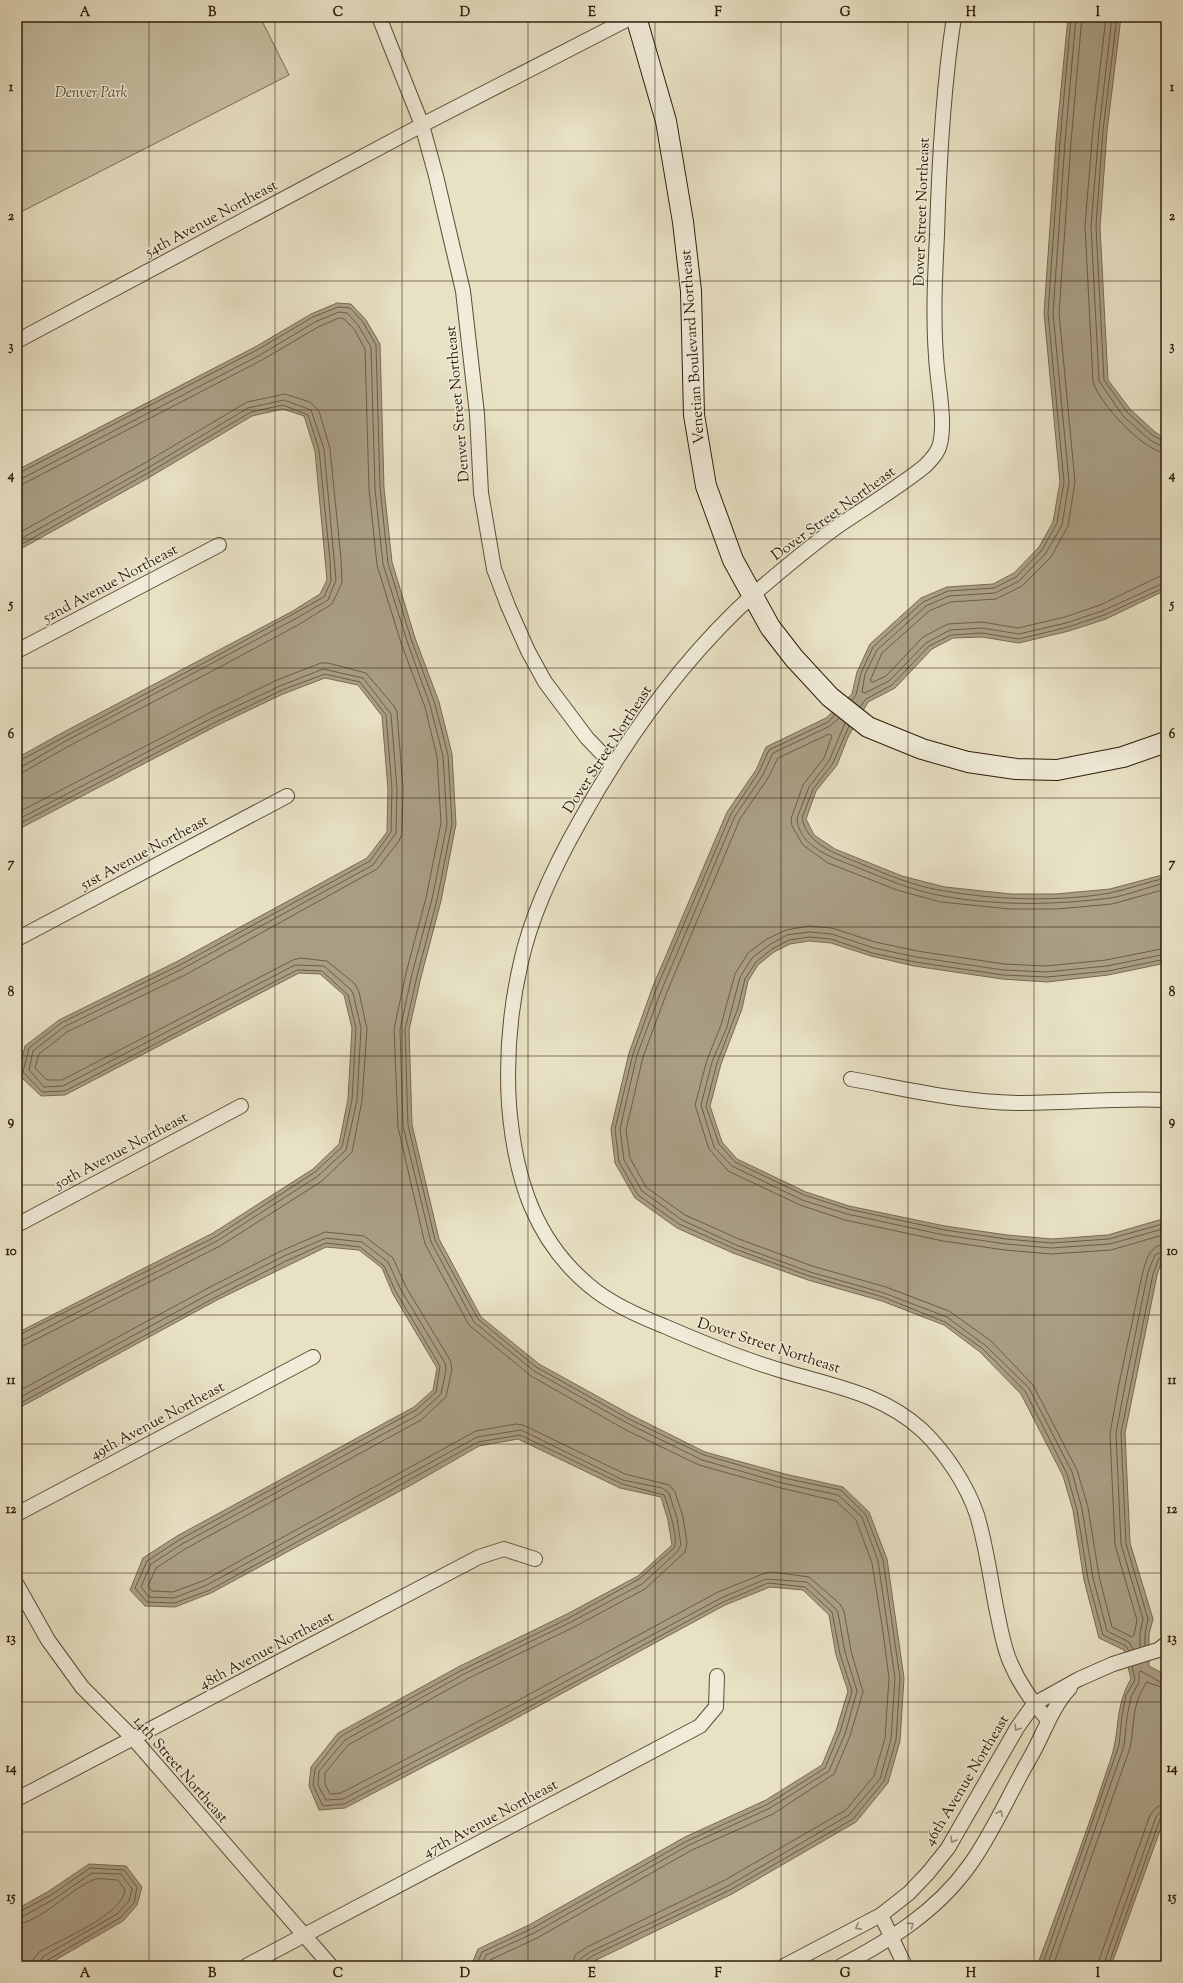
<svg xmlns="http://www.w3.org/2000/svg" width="1183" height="1983" font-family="'Sorts Mill Goudy',serif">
	<rect width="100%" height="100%" fill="#e8e1c4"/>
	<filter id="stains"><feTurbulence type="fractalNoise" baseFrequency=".005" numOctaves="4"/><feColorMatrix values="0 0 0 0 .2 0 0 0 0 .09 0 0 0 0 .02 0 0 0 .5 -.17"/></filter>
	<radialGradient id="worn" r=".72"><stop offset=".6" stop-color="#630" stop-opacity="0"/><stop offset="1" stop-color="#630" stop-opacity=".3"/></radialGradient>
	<path fill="#c8c0a4" stroke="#7b6e56" d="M 17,17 L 260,17 L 289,75 L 17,214 Z"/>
	<g fill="#a99e84" stroke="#786a52">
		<path d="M 1068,17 L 1121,17 L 1107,131 L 1100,227 L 1108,380 L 1130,409 L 1155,432 L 1166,439 L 1166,590 L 1106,619 L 1069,631 L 1019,643 L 982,637 L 953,638 L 932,649 L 895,688 L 868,702 L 848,737 L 837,765 L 816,791 L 806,819 L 814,835 L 835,849 L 902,876 L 945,887 L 1011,894 L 1056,894 L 1110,889 L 1166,874 L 1166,963 L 1108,975 L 1047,982 L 1002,979 L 914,966 L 871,956 L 831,943 L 809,941 L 790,944 L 774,952 L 758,965 L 748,981 L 742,1009 L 721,1064 L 710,1106 L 722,1142 L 737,1159 L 806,1192 L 849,1206 L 945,1226 L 1007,1235 L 1052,1239 L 1108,1235 L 1166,1218 L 1166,1258 L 1162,1260 L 1157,1275 L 1125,1433 L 1130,1543 L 1153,1619 L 1149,1634 L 1149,1666 L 1166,1675 L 1166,1814 L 1111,1966 L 1037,1966 C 1063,1896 1089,1826 1112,1755 C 1120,1728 1115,1706 1131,1679 L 1124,1650 L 1099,1638 L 1084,1580 L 1073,1510 L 1063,1476 L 1021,1394 L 980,1352 L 944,1325 L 882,1301 L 808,1280 L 733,1253 L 677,1228 L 635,1198 L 615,1163 L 611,1129 L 629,1053 L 653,986 L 727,812 L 756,770 L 766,747 L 826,718 L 852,694 L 857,672 L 870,644 L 921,598 L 947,587 L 993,584 L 1014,573 L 1039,547 L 1053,522 L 1060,482 L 1044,313 L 1056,141 Z"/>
		<path d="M 337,303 L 351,304 L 366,320 L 380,344 L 384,488 L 392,562 L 415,638 L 439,702 L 452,754 L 456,824 L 441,901 L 421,977 L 409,1030 L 412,1125 L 439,1239 L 481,1317 L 539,1364 L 633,1416 L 705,1452 L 785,1474 L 843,1487 L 869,1512 L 887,1559 L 904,1678 L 900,1741 L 888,1783 L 856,1822 L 732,1894 L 584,1966 L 471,1966 L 478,1949 L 529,1925 L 685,1837 L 766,1800 L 822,1765 L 836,1731 L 848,1691 L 836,1655 L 829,1615 L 803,1590 L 770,1587 L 725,1605 L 511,1721 L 345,1808 L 319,1810 L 309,1786 L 311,1767 L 338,1733 L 460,1666 L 567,1614 L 638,1576 L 672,1545 L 668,1520 L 661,1497 L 620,1488 L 518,1439 L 479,1446 L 413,1484 L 211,1593 L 175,1607 L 145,1606 L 130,1590 L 143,1558 L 177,1536 L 414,1407 L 433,1390 L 437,1368 L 393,1294 L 382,1268 L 359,1250 L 326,1247 L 217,1300 L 17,1409 L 17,1333 L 213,1233 L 313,1169 L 339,1144 L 348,1099 L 352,1028 L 344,995 L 320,974 L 299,973 L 65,1095 L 41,1096 L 18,1074 L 25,1046 L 59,1020 L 178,961 L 367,858 L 387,832 L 388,789 L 382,716 L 358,685 L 325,678 L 283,694 L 220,724 L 17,830 L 17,758 L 60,734 L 291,612 L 320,594 L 327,580 L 315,451 L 304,416 L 283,409 L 252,416 L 150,477 L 17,551 L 17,470 L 255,347 L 311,314 Z"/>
		<path d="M 89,1864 L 126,1866 L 142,1887 L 137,1905 L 123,1921 L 45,1966 L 17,1966 L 17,1909 L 49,1891 Z"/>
	</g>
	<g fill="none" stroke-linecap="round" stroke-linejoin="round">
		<g stroke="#6c5d46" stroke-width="1">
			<path d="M 1076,17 L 1065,142 L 1053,313 L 1069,482 L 1062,525 L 1046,553 L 1019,581 L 995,593 L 949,596 L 926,606 L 877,650 L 865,674 L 862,692 L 865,693 L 889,681 L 926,643 L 950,630 L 982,628 L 1019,634 L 1066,623 L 1102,611 L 1166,582"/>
			<path d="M 1082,17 L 1071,142 L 1059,313 L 1075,482 L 1068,526 L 1051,557 L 1022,586 L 996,599 L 950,602 L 929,611 L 882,653 L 870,681 L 873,682 L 886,676 L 923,637 L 948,624 L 982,622 L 1018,628 L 1065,617 L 1100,605 L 1158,577 L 1166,576"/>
			<path d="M 1106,17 L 1093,129 L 1085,226 L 1093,381 C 1097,401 1145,453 1166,453"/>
			<path d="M 1112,17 L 1099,130 L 1091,226 L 1099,381 L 1123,416 L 1150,440 L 1161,446 L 1166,447"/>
			<path d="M 1117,17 L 1103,130 L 1096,226 L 1104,380 L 1127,412 L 1152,435 L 1166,442"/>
			<path d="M 17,474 L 257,350 L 313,317 L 338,307 L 350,308 L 363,322 L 376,345 L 380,488 L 388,563 L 411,639 L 435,704 L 448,755 L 452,824 L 437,900 L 417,976 L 405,1030 L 408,1125 L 435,1240 L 478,1319 L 536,1367 L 631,1420 L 704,1455 L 784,1478 L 841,1490 L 866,1515 L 883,1560 L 900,1678 L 896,1740 L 884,1781 L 853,1819 L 730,1890 L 592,1956 L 584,1962 L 583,1966"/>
			<path d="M 17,479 L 23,478 L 260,355 L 315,322 L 339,312 L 347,313 L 358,325 L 371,347 L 375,489 L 383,564 L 407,641 L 430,705 L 443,756 L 447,824 L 432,899 L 412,974 L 400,1030 L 403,1126 L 431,1242 L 474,1322 L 534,1371 L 629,1424 L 702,1460 L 782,1483 L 838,1495 L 862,1517 L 878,1561 L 895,1678 L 891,1739 L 880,1779 L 849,1815 L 728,1886 L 590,1952 L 580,1959 L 578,1966"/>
			<path d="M 17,485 L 25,483 L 262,360 L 318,327 L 339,318 L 344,319 L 354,329 L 365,349 L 369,489 L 377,565 L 401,643 L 425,707 L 437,757 L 441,823 L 426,898 L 406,973 L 394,1029 L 398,1127 L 425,1244 L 469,1325 L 531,1376 L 626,1430 L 699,1465 L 781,1488 L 836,1501 L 856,1520 L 872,1563 L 883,1632 L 889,1678 L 885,1738 L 874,1776 L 846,1810 L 725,1880 L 587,1947 L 575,1955 L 572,1966"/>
			<path d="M 17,534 L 143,464 L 247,402 L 285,394 L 310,402 L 319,411 L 330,449 L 341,559 L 342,583 L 332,604 L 298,625 L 218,668 L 67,747 L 25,771 L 17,773"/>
			<path d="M 17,541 L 146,469 L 248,408 L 284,400 L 311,410 L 324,449 L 336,580 L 328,600 L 295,619 L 64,742 L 23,766 L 17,767"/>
			<path d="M 17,547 L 148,473 L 251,412 L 283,405 L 308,415 L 319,450 L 330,560 L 331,581 L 324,597 L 213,658 L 17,762"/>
			<path d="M 852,700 L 856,695 L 861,673 L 873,647 L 923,602 L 948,591 L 994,588 L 1016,577 L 1042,550 L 1057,523 L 1064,482 L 1048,313 L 1060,141 L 1071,17"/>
			<path d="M 860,707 L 866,699 L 892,685 L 929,646 L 951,635 L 982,633 L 1019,639 L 1068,627 L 1104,615 L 1166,587"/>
			<path d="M 835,715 L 828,722 L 769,750 L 759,772 L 731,814 L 657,987 L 633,1054 L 615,1129 L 619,1162 L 638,1195 L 679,1224 L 735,1249 L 809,1276 L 883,1297 L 945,1322 L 983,1349 L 1025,1391 L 1067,1474 L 1077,1510 L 1088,1579 L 1103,1635 L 1126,1646 L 1129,1651"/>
			<path d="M 839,718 L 830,726 L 773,753 L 763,775 L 735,816 L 662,989 L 637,1055 L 620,1129 L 624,1160 L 642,1191 L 682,1220 L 736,1245 L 810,1272 L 884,1293 L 947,1317 L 986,1346 L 1029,1388 L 1072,1472 L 1082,1509 L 1093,1578 L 1107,1631 L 1129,1642 L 1133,1649"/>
			<path d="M 845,723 L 829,761 L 809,787 L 797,818 C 798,846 832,858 854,866 C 883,878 913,891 943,896 C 997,906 1056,905 1110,898 C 1129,895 1147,887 1166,883"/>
			<path d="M 849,726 L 833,763 L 813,789 L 802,818 C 807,845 837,854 859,863 C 886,874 915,887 945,891 C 995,900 1060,902 1110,893 C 1129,889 1147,882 1166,878"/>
			<path d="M 17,813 L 213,711 L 277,680 L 321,663 L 328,663 L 366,673 L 394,706 L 397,712 L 403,789 L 402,834 L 399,841 L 377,869 L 185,975 L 67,1032 L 39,1054 L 35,1068 L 47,1080 L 62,1080 L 293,960 L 300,958 L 327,961 L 355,984 L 359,992 L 367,1029 L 362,1101 L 352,1152 L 322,1181 L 220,1246 L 25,1345 L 17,1347"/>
			<path d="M 17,820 L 216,716 L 280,686 L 323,669 L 363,678 L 391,714 L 397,789 L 396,833 L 373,865 L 182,969 L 64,1027 L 33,1051 L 29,1070 L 44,1087 L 63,1086 L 295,965 L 324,966 L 350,989 L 353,993 L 361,1028 L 357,1100 L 346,1150 L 318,1176 L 217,1241 L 23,1340 L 17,1341"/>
			<path d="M 17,825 L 218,721 L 282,690 L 325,674 L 360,682 L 386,715 L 392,789 L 391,832 L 370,861 L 180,965 L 61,1023 L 29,1048 L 23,1072 L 42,1092 L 65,1091 L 297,970 L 322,971 L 348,995 L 356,1028 L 352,1100 L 342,1147 L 315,1172 L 215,1237 L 17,1336"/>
			<path d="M 1166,889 L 1112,904 L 1057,909 L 1010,909 L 941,902 L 897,890 L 828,863 L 803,845 L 792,826 L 791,819 L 803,785 L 824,758 L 832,736 L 829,734 L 778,758 L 768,778 L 740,819 L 667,992 L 643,1057 L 626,1130 L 630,1158 L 646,1187 L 685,1215 L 739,1239 L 812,1266 L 886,1287 L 949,1311 L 991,1341 L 1033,1385 L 1077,1470 L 1088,1507 L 1099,1576 L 1112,1627 L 1132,1637 L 1134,1635 L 1137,1620 L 1115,1545 L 1110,1433 L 1119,1384 L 1143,1271 C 1147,1258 1150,1245 1166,1244"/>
			<path d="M 1166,948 L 1106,960 L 1046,966 L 1004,964 L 917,951 L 875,942 L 832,928 L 809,926 L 786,930 L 767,939 L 748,953 L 735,974 L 721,1025 L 707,1060 L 695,1105 L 709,1149 L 728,1171 L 800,1205 L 845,1220 L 943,1241 L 1005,1250 L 1051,1254 L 1111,1250 L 1166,1234"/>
			<path d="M 1166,954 L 1107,966 L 1046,972 L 1003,970 L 916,957 L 874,948 L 832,934 L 809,932 L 787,935 L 769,945 L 752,958 L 740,977 L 727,1027 L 712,1062 L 701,1105 L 714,1147 L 732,1166 L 802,1200 L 847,1214 L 944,1235 L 1006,1244 L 1051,1248 L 1110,1244 L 1166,1228"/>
			<path d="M 1166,959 L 1108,971 L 1047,977 L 1003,975 L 915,962 L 872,953 L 831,939 L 809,937 L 789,940 L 772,949 L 756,962 L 745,979 L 738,1008 L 717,1063 L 706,1106 L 719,1144 L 735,1162 L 804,1195 L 848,1209 L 945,1230 L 1006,1239 L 1051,1243 L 1109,1239 L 1166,1223"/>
			<path d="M 17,1392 L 210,1287 L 281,1251 L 325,1232 L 364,1236 L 393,1258 L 406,1287 L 450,1360 L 452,1369 L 446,1397 L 421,1420 L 185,1549 L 156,1568 L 148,1586 L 152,1591 L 173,1592 L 205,1580 L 476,1431 L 516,1424 L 523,1425 L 625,1474 L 669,1485 L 675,1492 L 683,1517 L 687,1543 L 685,1552 L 645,1589 L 574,1627 L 467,1679 L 348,1745 L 325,1773 L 325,1784 L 330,1794 L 341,1793 L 504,1708 L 718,1592 L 765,1573 L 772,1572 L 809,1577 L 840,1604 L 844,1611 L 851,1651 L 863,1692 L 850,1736 L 834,1774 L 773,1814 L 692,1850 L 537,1938 L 490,1960 L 487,1966"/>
			<path d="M 17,1399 L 213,1292 L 284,1256 L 326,1238 L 362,1242 L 388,1262 L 401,1290 L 445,1363 L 446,1370 L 441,1394 L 418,1415 L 182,1544 L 151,1564 L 141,1587 L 149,1597 L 174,1598 L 207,1585 L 477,1437 L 521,1430 L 623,1480 L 662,1488 L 669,1493 L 677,1518 L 681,1545 L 677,1552 L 642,1584 L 571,1622 L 464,1674 L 345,1740 L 319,1771 L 318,1785 L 326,1800 L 343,1799 L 507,1713 L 721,1598 L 766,1579 L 807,1582 L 836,1609 L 838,1613 L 845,1652 L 857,1691 L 845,1734 L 829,1771 L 770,1808 L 689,1845 L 534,1933 L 486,1955 L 481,1966"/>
			<path d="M 17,1405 L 216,1297 L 286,1261 L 326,1243 L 360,1247 L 384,1266 L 396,1292 L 440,1366 L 436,1392 L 416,1410 L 179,1540 L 147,1561 L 135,1588 L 147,1602 L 175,1603 L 210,1590 L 478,1442 L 520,1435 L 622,1484 L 664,1495 C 668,1505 679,1539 674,1548 L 639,1579 L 569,1618 L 462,1670 L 341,1736 L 315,1769 L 313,1785 L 323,1806 L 344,1804 L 509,1718 L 723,1602 L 768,1583 L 805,1587 L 832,1612 L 840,1654 L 852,1691 L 840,1732 L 825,1768 L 768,1804 L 687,1841 L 531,1929 L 482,1952 L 476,1966"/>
			<path d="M 1145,1646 L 1145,1634 L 1148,1619 L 1126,1544 L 1121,1433 L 1153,1274 L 1159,1258 L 1166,1255"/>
			<path d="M 1140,1647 L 1140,1634 L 1143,1619 L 1121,1544 L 1116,1433 L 1125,1385 L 1148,1272 L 1155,1255 L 1166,1250"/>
			<path d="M 17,1913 L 51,1895 L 90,1868 L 124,1870 L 137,1887 L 134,1903 L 120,1918 L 46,1961 L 44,1966"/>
			<path d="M 17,1918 L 22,1917 L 54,1899 L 92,1873 L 121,1874 L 132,1889 L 129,1901 L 117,1914 L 44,1956 L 40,1961 L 39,1966"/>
			<path d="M 17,1924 C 39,1923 72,1888 93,1880 C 99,1877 111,1880 118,1880 L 125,1890 C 122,1915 60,1940 39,1952 L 34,1958 L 33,1966"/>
			<path d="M 1042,1966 L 1119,1745 L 1122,1716 L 1126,1695 L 1135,1680 L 1132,1666"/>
			<path d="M 1047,1966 L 1124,1746 L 1127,1717 L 1131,1697 L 1139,1682 L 1139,1672 L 1141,1671 L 1160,1682 L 1166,1683"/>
			<path d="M 1053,1966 L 1130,1748 C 1135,1723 1131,1705 1147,1682 L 1166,1689"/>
			<path d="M 1097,1966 L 1150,1815 L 1157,1807 L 1166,1804"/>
			<path d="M 1103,1966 L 1156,1817 L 1160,1812 L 1166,1810"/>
			<path d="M 1108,1966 L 1160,1819 L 1166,1815"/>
		</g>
		<g stroke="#5c4d36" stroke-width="16">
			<g id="street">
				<path d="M 379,17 L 422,125 L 436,176 L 463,291 L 477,414 L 481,493 L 494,569 L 508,606 L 528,651 L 545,682 L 587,738 L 613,765"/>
				<path d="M 954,17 C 943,89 939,162 937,235 C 935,275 933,316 936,356 C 937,381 946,420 940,444 C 938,453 931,460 925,466 C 899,487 869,505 841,524 C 811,545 783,569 755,593 C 684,657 626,738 580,821 C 555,865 532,912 521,962 C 510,1009 506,1057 509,1105 C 515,1179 535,1244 596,1291 C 616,1306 641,1317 664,1326 C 703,1343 742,1359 783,1371 C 833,1386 881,1393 922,1430 C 945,1452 967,1485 977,1515 C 986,1545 990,1576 996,1607 C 1000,1625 1003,1647 1011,1664 C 1020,1685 1033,1703 1048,1720"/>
				<path d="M 17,341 L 422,125 L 632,17"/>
				<path d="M 17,651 L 219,545"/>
				<path d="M 17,939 L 287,796"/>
				<path d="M 851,1079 C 906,1089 960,1102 1017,1103 C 1066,1103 1116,1098 1166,1100"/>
				<path d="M 17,1225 L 241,1106"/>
				<path d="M 17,1514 L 313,1357"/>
				<path d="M 17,1585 L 48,1640 L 82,1687 L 133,1738 L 331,1966"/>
				<path d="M 17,1799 L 479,1557 L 504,1549 L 535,1559"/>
				<path d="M 881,1915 L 905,1966"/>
				<path d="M 246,1966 L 700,1726 L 716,1707 L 717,1676"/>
				<path d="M 784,1966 L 881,1915 L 909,1893 L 928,1873 L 948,1848 L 1017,1728 L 1034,1704 L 1079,1679 L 1113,1664 L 1158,1650 L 1166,1644"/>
				<path d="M 841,1966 C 890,1940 936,1912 969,1866 C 993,1833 1009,1794 1030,1758 C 1044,1734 1051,1708 1070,1688"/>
			</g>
		</g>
		<g stroke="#2e1c07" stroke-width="22">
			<path id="secondary" d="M 636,17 L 666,121 L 683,222 L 691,291 L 694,415 L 706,486 L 733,560 L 770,627 L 794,658 L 830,697 L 868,727 L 922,749 L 968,762 L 1016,769 L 1057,770 L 1123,757 L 1166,742"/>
		</g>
		<use href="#street" stroke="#f0ecd9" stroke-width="14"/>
		<use href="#secondary" stroke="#f0ecd9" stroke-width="20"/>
	</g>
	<defs><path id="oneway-chevron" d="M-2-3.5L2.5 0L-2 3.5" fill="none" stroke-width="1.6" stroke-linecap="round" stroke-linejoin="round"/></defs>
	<g stroke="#998e7a">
		<use href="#oneway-chevron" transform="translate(1017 1728) rotate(123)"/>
		<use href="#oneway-chevron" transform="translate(1000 1813) rotate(-63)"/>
		<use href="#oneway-chevron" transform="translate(953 1840) rotate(120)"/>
		<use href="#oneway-chevron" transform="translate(911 1925) rotate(-35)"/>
		<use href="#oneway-chevron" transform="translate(858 1927) rotate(152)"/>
	</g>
	<path fill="none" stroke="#2e1c07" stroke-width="1" stroke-opacity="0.55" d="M 149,17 L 149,1966M 275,17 L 275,1966M 402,17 L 402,1966M 528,17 L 528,1966M 655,17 L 655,1966M 781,17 L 781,1966M 908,17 L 908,1966M 1034,17 L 1034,1966M 17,151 L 1166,151M 17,281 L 1166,281M 17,410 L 1166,410M 17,539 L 1166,539M 17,668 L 1166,668M 17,798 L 1166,798M 17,927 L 1166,927M 17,1056 L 1166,1056M 17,1185 L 1166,1185M 17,1315 L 1166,1315M 17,1444 L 1166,1444M 17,1573 L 1166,1573M 17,1702 L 1166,1702M 17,1832 L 1166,1832"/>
	<g text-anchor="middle" stroke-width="3" stroke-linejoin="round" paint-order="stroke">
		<g font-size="15" font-style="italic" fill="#5c4d36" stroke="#f0ecd9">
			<text x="91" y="97">Denver Park</text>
		</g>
		<g font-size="15" fill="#2e1c07" stroke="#f0ecd9">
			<text transform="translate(921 212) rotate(-88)" y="5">Dover Street Northeast</text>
			<text transform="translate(211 218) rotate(-28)" y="5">54th Avenue Northeast</text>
			<text transform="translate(692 347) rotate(-94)" y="5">Venetian Boulevard Northeast</text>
			<text transform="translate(457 404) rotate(-95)" y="5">Denver Street Northeast</text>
			<text transform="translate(833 513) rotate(-36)" y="5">Dover Street Northeast</text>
			<text transform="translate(110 583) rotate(-28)" y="5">52nd Avenue Northeast</text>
			<text transform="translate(607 749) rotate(-57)" y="5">Dover Street Northeast</text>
			<text transform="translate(144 852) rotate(-28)" y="5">51st Avenue Northeast</text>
			<text transform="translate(121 1150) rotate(-28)" y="5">50th Avenue Northeast</text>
			<text transform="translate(769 1345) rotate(18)" y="5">Dover Street Northeast</text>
			<text transform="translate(157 1420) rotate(-28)" y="5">49th Avenue Northeast</text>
			<text transform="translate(266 1650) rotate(-28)" y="5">48th Avenue Northeast</text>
			<text transform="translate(181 1769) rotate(49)" y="5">14th Street Northeast</text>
			<text transform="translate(966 1780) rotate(-59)" y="5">46th Avenue Northeast</text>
			<text transform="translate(490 1818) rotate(-28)" y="5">47th Avenue Northeast</text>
		</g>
	</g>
	<rect width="1183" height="1983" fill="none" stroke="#e8e1c4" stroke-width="44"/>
	<rect x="22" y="22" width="1139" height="1939" fill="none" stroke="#2e1c07" stroke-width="1.5"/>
	<g font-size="13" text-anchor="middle" font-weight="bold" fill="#2e1c07">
		<text x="85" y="16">A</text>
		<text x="212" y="16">B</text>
		<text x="338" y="16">C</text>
		<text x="465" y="16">D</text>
		<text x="592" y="16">E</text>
		<text x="718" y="16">F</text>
		<text x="845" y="16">G</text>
		<text x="971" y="16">H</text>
		<text x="1098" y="16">I</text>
		<text x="11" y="91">1</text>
		<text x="1172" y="91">1</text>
		<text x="11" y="220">2</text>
		<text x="1172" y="220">2</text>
		<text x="11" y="350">3</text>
		<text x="1172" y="350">3</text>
		<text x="11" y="479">4</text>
		<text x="1172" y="479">4</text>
		<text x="11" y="608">5</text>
		<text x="1172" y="608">5</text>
		<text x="11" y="738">6</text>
		<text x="1172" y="738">6</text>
		<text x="11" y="867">7</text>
		<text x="1172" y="867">7</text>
		<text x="11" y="996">8</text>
		<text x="1172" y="996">8</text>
		<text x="11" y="1125">9</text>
		<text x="1172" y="1125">9</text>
		<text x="11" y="1255">10</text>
		<text x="1172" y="1255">10</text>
		<text x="11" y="1384">11</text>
		<text x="1172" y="1384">11</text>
		<text x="11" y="1513">12</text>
		<text x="1172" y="1513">12</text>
		<text x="11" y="1642">13</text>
		<text x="1172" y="1642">13</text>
		<text x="11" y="1772">14</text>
		<text x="1172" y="1772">14</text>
		<text x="11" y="1901">15</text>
		<text x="1172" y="1901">15</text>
		<text x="85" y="1977">A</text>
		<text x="212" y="1977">B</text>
		<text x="338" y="1977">C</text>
		<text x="465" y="1977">D</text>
		<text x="592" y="1977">E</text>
		<text x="718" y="1977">F</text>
		<text x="845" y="1977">G</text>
		<text x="971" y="1977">H</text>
		<text x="1098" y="1977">I</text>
	</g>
	<rect width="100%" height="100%" filter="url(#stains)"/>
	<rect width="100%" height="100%" fill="url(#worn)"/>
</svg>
